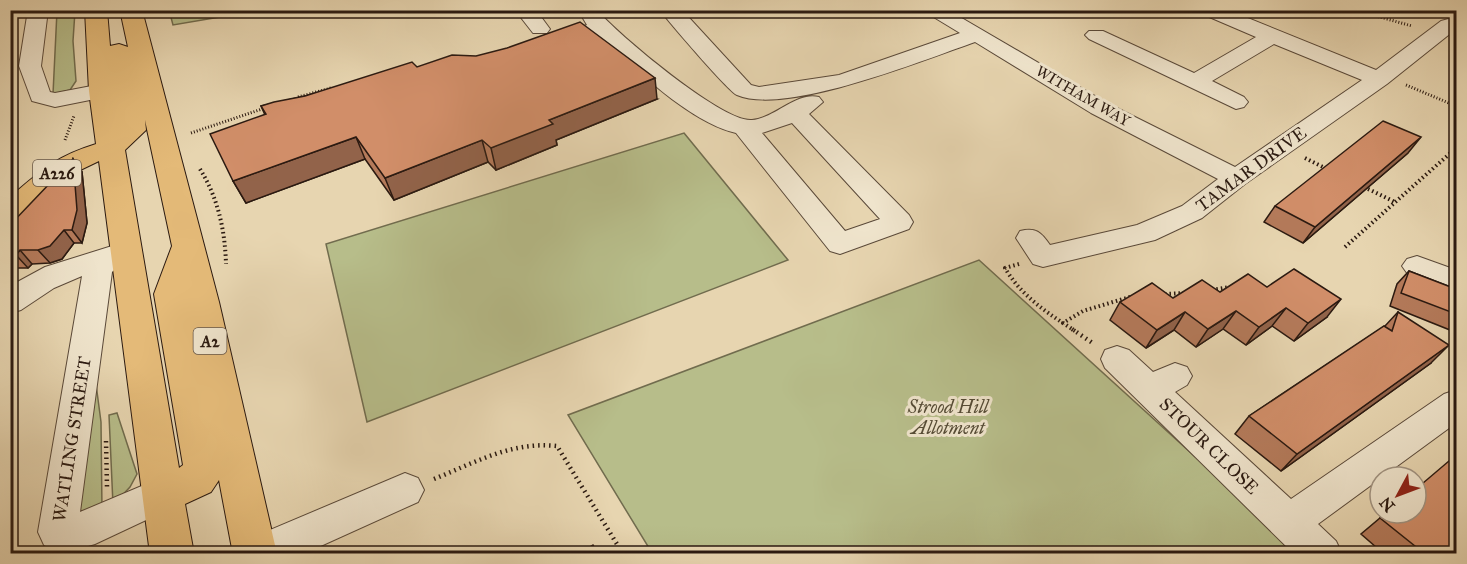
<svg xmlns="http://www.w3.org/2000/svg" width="1467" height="564" font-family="'IM FELL Great Primer',serif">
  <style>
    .green { fill: #b7bd8a; stroke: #716c4e; stroke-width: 1.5 }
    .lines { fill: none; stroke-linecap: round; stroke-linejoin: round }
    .minor-casing { stroke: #5a4939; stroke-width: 2 }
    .major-casing { stroke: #2b1a11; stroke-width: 2 }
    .path-far2 { stroke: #2b1a11; stroke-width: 3; stroke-dasharray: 1 2; stroke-linecap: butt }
    .path-far1 { stroke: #2b1a11; stroke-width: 4; stroke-dasharray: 1.5 3; stroke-linecap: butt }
    .path { stroke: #2b1a11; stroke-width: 4.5; stroke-dasharray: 1.5 4; stroke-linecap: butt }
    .minor { fill: #efe4cc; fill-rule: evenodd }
    .major { fill: #e4ba78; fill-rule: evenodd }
    .wall { fill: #b47a5a; stroke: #2b1a11; stroke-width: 1.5 }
    .shaded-wall { fill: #92634a; stroke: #2b1a11; stroke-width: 1.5 }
    .building { fill: #d18e69; stroke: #2b1a11; stroke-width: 1.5 }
    .labels { text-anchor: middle; stroke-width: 6; stroke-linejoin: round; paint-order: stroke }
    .far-street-label { font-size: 15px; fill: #2b1a11; stroke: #efe4cc }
    .shield { fill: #efe4cc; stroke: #665749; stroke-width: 1.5 }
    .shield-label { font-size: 16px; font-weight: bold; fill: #2b1a11 }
    .street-label { font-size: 18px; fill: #2b1a11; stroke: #efe4cc }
    .park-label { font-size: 18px; font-style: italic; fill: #554b35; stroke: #efe4cc }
  </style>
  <rect width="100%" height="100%" fill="#e7d5b0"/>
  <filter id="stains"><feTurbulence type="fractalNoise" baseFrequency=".00333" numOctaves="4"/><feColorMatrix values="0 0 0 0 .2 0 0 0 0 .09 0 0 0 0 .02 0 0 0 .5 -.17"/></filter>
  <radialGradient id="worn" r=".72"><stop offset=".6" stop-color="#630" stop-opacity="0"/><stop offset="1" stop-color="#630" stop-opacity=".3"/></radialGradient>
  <!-- green -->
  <path class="green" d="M169,10h86v1l-82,14z
    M57,11h18l-2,30 3,40 -6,9 -17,4z
    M684,133l104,127 -421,162 -41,-178z
    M979,260l322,293h-649l-84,-138z
    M96,384l5,38 1,89 -20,5 -9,-18z
    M117,413l20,61 -7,13 -17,18 -4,-90z"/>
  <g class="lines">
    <!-- minor casing -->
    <g class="minor-casing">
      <path id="minor" d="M28,10h20l-7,56 9,26 5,1 47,-9 8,2 4,5 -4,5 -55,11 -23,-6 -13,-35z
        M515,10h21l14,19 -3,4h-14z
        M578,10h19c20,24 126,113 155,110 23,-2 45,-29 67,-23l4,5 -14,12 100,101 4,7 -4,7 -69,25 -10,-3 -94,-118c-48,-11 -101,-66 -139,-98l-37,14h-16l-3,-5 3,-5 43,-14zM792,123l88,96 -35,12 -83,-98z
        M660,10h22l69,75 8,2 80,-12 121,-42 -38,-23h26l159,93 128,64 127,-87 -88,-36 -62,37 32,16 4,5 -4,5 -8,2 -147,-70 -4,-4 4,-4h14l91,42 62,-36 -49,-21 -2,-6h23l148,60 65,-49 15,-4v12l-69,55 -142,100 -43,34 -47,22 -112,27 -10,-3 -17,-26 4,-7c16,-4 21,1 30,14l87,-20 45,-19 36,-27 -127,-66 -116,-71c-51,18 -190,74 -238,53 -8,-3 -69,-74 -77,-85z
        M128,241l10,3 4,7c-7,12 -21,11 -30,21l-32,240 83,-35 13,5 6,12 -6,12 -81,38 -34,10 -17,-9 -6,-13 44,-256 -28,12 -33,22 -11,3v-27l35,-19z
        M1417,256l39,14v22l-49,-19 -5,-7 5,-7z
        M1117,346l12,4 24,22 22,-9 12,4 5,9 -5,9 -12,7 116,107 153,-105 12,-4v33l-138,101 18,17 6,13h-48l-189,-186 -4,-9 4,-9z
        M405,473l13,5 6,12 -6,12 -115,52h-65l6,-13z"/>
    </g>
    <!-- major casing -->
    <g class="major-casing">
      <path id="major" d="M85,10h22l3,36 9,-2 9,3 -8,-37h22l77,292 58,252h-44l-14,-74 -8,12 -26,12 9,50h-44l-51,-393 -27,13 -51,46 -11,3v-26c33,-28 45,-40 86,-53l-7,-53zM145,120l27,126 -18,48 29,171 -4,3 -54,-318 21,-20z"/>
    </g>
    <!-- path-far2 -->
    <path class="path-far2" d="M1355,10l57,16
      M1406,85l50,21
      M298,97l33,-9
      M191,133l74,-25
      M65,140l9,-24"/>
    <!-- path-far1 -->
    <path class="path-far1" d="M1305,158l22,11
      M200,169c18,29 25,61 26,95
      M1364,187l31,15
      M1345,247l111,-99
      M1019,264l-14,4c14,24 35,40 58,55
      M1212,290l17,-3
      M1165,294l19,-1
      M1075,331l-12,-8 20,-12 50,-15"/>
    <!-- path -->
    <path class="path" d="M1072,329l22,15
      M106,441l1,46
      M434,479c40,-16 78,-38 123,-33l66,108"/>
    <!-- minor -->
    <use href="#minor" class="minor"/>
    <!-- major -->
    <use href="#major" class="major"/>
  </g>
  <!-- wall -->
  <path class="wall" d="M417,67l240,32 -101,41 1,5 -61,25 -8,-8 -94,38 -29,-41 -119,44 -13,-22 32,-66 -4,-9 44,-10z
    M1408,153l-105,90 -39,-21 11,-16z
    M82,172l5,51 -5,20h-8l-12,16 -12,4 -18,1 -4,4h-18v-43z
    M1409,271l47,18v34l-6,7 -60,-24 7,-22z
    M1267,287l60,30 -33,24 -22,-15 -26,19 -23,-16 -27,18 -22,-17 -28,18 -36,-28 10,-18 53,-4z
    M1398,312l33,51 -150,108 -46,-37 14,-18 136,-90z
    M1386,513l70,40 -72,1 -23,-20z"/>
  <!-- shaded-wall -->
  <path class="shaded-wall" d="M655,78l2,21 -101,41 1,5 -61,25 -5,-22 58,-28z
    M356,137l9,22 -119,44 -13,-22z
    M1421,137l-13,16 -105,90 12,-16z
    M482,140l6,22 -94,38 -9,-22z
    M73,159l9,13 5,51 -5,20 -10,-13z
    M64,230l10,13 -12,16 -12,4 -12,-13z
    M20,250l12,14 -4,4 -12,-13z
    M1341,299l-14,18 -33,24 14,-18z
    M1286,308l-14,18 -26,19 13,-18z
    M1236,311l-13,18 -27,18 12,-18z
    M1185,312l-11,18 -28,18 11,-18z
    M1449,345l-18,18 -150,108 16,-17z"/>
  <!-- building -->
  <path class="building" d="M580,22l75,56 -106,42 4,4 -62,24 -9,-8 -97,38 -29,-41 -123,44 -23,-47 56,-20 -5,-8 13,-4 31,-6 107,-34 5,5 35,-12 24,1 31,-8z
    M1383,121l38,16 -106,90 -40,-21z
    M73,159l4,51 -5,20h-8l-14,16 -12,4h-18l-4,5h-6v-30z
    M1294,269l47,30 -33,24 -22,-15 -27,19 -23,-16 -28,18 -23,-17 -28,18 -37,-28 32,-19 21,15 29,-18 18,12 28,-18 19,13z
    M1409,271l47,18v25l-55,-21z
    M1398,312l51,33 -152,109 -48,-38 135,-90 8,5z
    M1456,455v98l-31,1 -45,-36 7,-5h29v-24z
    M593,545l5,9h-20z"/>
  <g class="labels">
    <!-- far-street labels -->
    <g class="far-street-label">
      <text transform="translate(1083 96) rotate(30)" y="5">WITHAM WAY</text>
    </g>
    <!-- shield labels -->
    <g class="shield">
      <rect x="33" y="160" width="48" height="26" rx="4.5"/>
      <rect x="193.5" y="328" width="33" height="26" rx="4.5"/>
    </g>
    <g class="shield-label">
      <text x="57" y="179">A226</text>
      <text x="210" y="347">A2</text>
    </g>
    <!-- street labels -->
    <g class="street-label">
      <text transform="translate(1251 169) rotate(-36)" y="6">TAMAR DRIVE</text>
      <text transform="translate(72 439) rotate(-81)" y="6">WATLING STREET</text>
      <text transform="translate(1209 446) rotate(44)" y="6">STOUR CLOSE</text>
    </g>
    <!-- park labels -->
    <g class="park-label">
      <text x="948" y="413">Strood Hill<tspan x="948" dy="21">Allotment</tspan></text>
    </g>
  </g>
  <!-- margin -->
  <rect width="1467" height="564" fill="none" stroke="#e7d5b0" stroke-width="36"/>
  <rect x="12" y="12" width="1443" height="540" fill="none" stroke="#2b1a11" stroke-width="3"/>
  <rect x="18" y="18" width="1431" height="528" fill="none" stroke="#2b1a11" stroke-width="1.5"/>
  <!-- north arrow -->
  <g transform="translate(1398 495) rotate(229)"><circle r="28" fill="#efe4cc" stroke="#a19381" stroke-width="1.5"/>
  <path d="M0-4.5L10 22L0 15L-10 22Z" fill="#8f2418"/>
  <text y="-9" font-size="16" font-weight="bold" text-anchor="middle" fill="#2b1a11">N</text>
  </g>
  <rect width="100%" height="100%" filter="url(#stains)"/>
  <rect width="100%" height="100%" fill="url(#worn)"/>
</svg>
